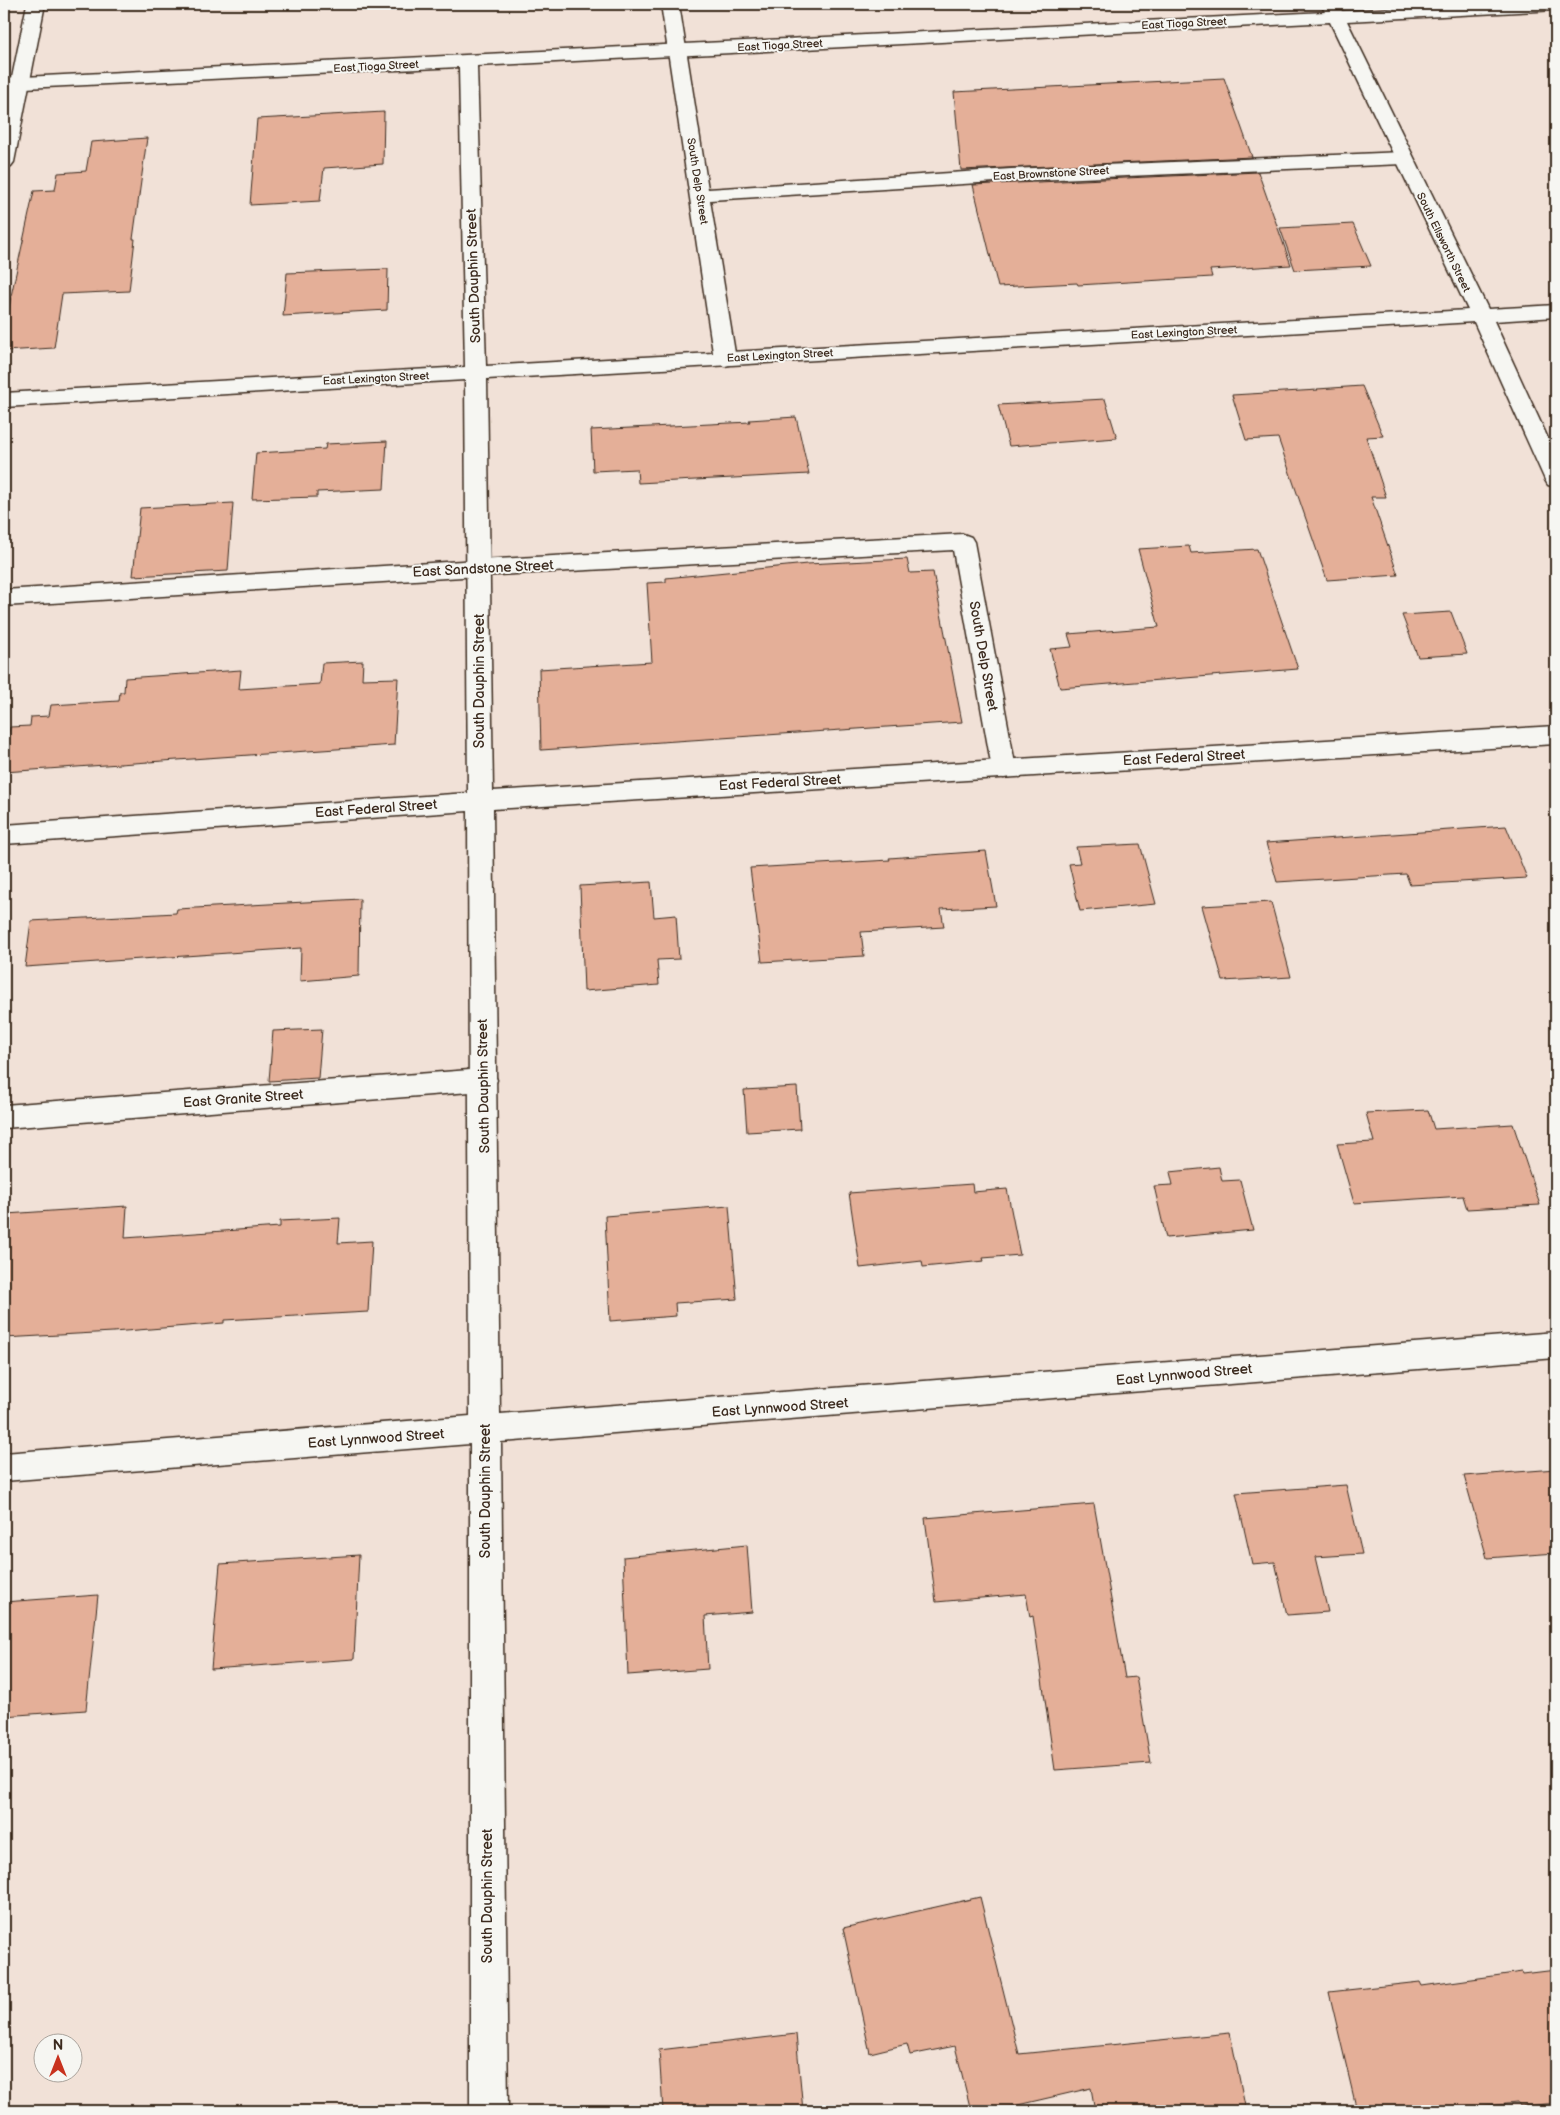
<svg xmlns="http://www.w3.org/2000/svg" width="1560" height="2115" font-family="'Balsamiq Sans',sans-serif">
  <style>
    .building { fill: #e4af98; stroke: #3b2a1e }
    .lines { fill: none; stroke-linecap: round; stroke-linejoin: round }
    .service-casing { stroke: #3b2a1e; stroke-width: 3 }
    .minor-casing { stroke: #3b2a1e; stroke-width: 3 }
    .service { fill: #f6f6f2; fill-rule: evenodd }
    .minor { fill: #f6f6f2; fill-rule: evenodd }
    .labels { text-anchor: middle; stroke-width: 4; stroke-linejoin: round; paint-order: stroke }
    .far-street-label { font-size: 11px; fill: #3b2a1e; stroke: #f6f6f2 }
    .street-label { font-size: 14px; fill: #3b2a1e; stroke: #f6f6f2 }
  </style>
  <rect width="100%" height="100%" fill="#f1e1d7"/>
  <filter id="ink" filterUnits="userSpaceOnUse"><feTurbulence type="fractalNoise" baseFrequency=".02" numOctaves="2"/><feDisplacementMap in="SourceGraphic" scale="10" xChannelSelector="R" yChannelSelector="G"/><feConvolveMatrix kernelMatrix="1 2 1 2 8 2 1 2 1" color-interpolation-filters="sRGB"/></filter>
  <g filter="url(#ink)">
    <!-- building -->
    <path class="building" d="M1224,78l28,79 -291,13 -7,-78z
      M384,112l-1,52 -59,4 -4,33 -70,4 7,-86z
      M147,138l-14,101h2l-6,52 -67,3 -8,54 -50,3v-12l7,-43 23,-105 21,-1 3,-17 28,-2 5,-29z
      M1258,172l33,93 -81,5 2,7 -134,8 -1,-2 -79,4 -25,-102z
      M1353,224l18,42 -76,4 -15,-42z
      M388,269l-1,41 -104,6 4,-43z
      M1362,386l21,50 -17,1 20,60h-15l27,78 -71,5 -49,-142 -32,2 -14,-45 86,-5 -1,-1z
      M1105,399l12,39 -108,8 -11,-41z
      M796,417l13,57 -171,9 -1,-14 -44,2 -2,-41 159,-8 -1,-2z
      M387,441l-3,48 -67,3v5l-65,2 4,-46 69,-4 1,-5z
      M233,503l-5,68 -95,5 7,-68z
      M1189,546l2,7 66,-4 41,120 -238,19 -10,-39 22,-2 -4,-13 91,-7 -21,-78z
      M907,559l3,14 23,-1 29,150 -421,28 -2,-81 113,-7 -5,-79 19,-1v-4l141,-14z
      M1451,612l16,42 -49,3 -16,-42z
      M363,661l-1,18 36,-1 -4,67 -390,27 6,-45 20,-1 1,-9 18,-1 2,-11 68,-4 1,-9h4l1,-14 116,-8 -2,19 81,-5 2,-21z
      M1506,826l21,52 -117,7 -4,-11 -129,8 -11,-39z
      M1140,844l16,60 -76,7 -11,-47 11,-1 -4,-16z
      M986,851l10,55 -55,3 3,18 -83,5 3,24 -102,6 -12,-94 140,-8 -1,-2z
      M651,882l3,35 22,-2 3,44 -22,1 2,25 -75,6 -4,-105z
      M360,899l-1,77 -59,5 1,-33 -276,19 6,-46 145,-8 1,-4z
      M1271,902l20,75 -68,4 -21,-75z
      M322,1029l-4,49 -49,3 4,-50z
      M797,1087l3,42 -53,3 -3,-42z
      M1428,1110l6,19 79,-5 27,81 -73,4 -4,-13 -109,7 -17,-59 37,-2 -8,-29z
      M1219,1167l3,14 18,-1 13,50 -87,8 -12,-52 19,-1 -3,-13z
      M972,1184l1,8 34,-3 13,66 -37,3 1,3 -61,6 -1,-6 -62,7 -11,-75z
      M127,1206l-2,32 155,-11v-6l60,-3 -2,25 34,-2 -4,71 -144,8v3l-111,9 -109,6v-107l2,-17z
      M729,1206l8,93 -62,4 1,13 -66,5 -5,-105z
      M1556,1469v84l-69,5 -23,-82z
      M1346,1485l16,69 -47,3 13,55 -41,3 -12,-53 -23,2 -16,-71z
      M1094,1504l31,174 11,-1 15,86 -96,7 -22,-154 -3,1 -4,-23 -90,8 -11,-84z
      M747,1545l5,67 -47,4 3,53 -80,6 -5,-118z
      M359,1555l-5,104 -143,10 9,-105z
      M98,1595l-12,115 -82,6v-114z
      M980,1897l39,157 211,-21 16,78h-151l-4,-23 -99,23h-21l-16,-65 -45,9 -3,-11 -37,9 -27,-125z
      M1556,1970v133l-37,4 -2,-4 -78,8h-82l-28,-119 91,-10 2,4 100,-14 1,2z
      M796,2034l7,77h-140l-4,-61z"/>
    <g class="lines">
      <!-- service casing -->
      <g class="service-casing">
        <path id="service" d="M27,4h18l-31,158 -3,4 -7,2v-51z
          M661,4h18l29,185 303,-20 392,-17 7,2 3,4 -3,4 -7,2 -392,17 -301,19 26,159 -4,5 -7,2 -7,-2 -4,-5z
          M963,534l8,3 3,5 42,227 -3,6 -9,3 -9,-3 -3,-6 -39,-219 -475,26 -474,30v-16l474,-30z
          M483,1069l10,3 4,8 -4,8 -10,3 -479,37v-23z"/>
      </g>
      <!-- minor casing -->
      <g class="minor-casing">
        <path id="minor" d="M1321,4h18l3,7 134,-7h80v6l-209,11 141,288 68,-4v12l-62,4 62,135v31l-8,-2 -3,-5 -71,-158 -987,57 6,412 1063,-65v18l-1063,65 7,605 1056,-82v26l-1055,84 7,669h-38v-667l-466,37v-28l466,-37 -2,-605 -464,33v-19l464,-32 -3,-413 -461,27v-14l461,-26 -6,-300 -455,22v-11l1321,-66zM1330,22l138,288 -982,56 -9,-300z"/>
      </g>
      <!-- service -->
      <use href="#service" class="service"/>
      <!-- minor -->
      <use href="#minor" class="minor"/>
    </g>
  </g>
  <g class="labels">
    <!-- far-street labels -->
    <g class="far-street-label">
      <text transform="translate(1184 23) rotate(-3)" y="4">East Tioga Street</text>
      <text transform="translate(780 45) rotate(-3)" y="4">East Tioga Street</text>
      <text transform="translate(376 66) rotate(-3)" y="4">East Tioga Street</text>
      <text transform="translate(1051 173) rotate(-3)" y="4">East Brownstone Street</text>
      <text transform="translate(698 181) rotate(81)" y="4">South Delp Street</text>
      <text transform="translate(1444 242) rotate(64)" y="4">South Ellsworth Street</text>
      <text transform="translate(1184 332) rotate(-3)" y="4">East Lexington Street</text>
      <text transform="translate(780 355) rotate(-3)" y="4">East Lexington Street</text>
      <text transform="translate(376 378) rotate(-3)" y="4">East Lexington Street</text>
    </g>
    <!-- street labels -->
    <g class="street-label">
      <text transform="translate(473 276) rotate(-92)" y="5">South Dauphin Street</text>
      <text transform="translate(483 568) rotate(-3)" y="5">East Sandstone Street</text>
      <text transform="translate(984 656) rotate(80)" y="5">South Delp Street</text>
      <text transform="translate(479 681) rotate(-90)" y="5">South Dauphin Street</text>
      <text transform="translate(1184 757) rotate(-3)" y="5">East Federal Street</text>
      <text transform="translate(780 782) rotate(-3)" y="5">East Federal Street</text>
      <text transform="translate(376 808) rotate(-4)" y="5">East Federal Street</text>
      <text transform="translate(483 1086) rotate(-91)" y="5">South Dauphin Street</text>
      <text transform="translate(243 1098) rotate(-4)" y="5">East Granite Street</text>
      <text transform="translate(1184 1374) rotate(-5)" y="5">East Lynnwood Street</text>
      <text transform="translate(780 1407) rotate(-4)" y="5">East Lynnwood Street</text>
      <text transform="translate(376 1438) rotate(-4)" y="5">East Lynnwood Street</text>
      <text transform="translate(485 1491) rotate(-90)" y="5">South Dauphin Street</text>
      <text transform="translate(487 1896) rotate(-90)" y="5">South Dauphin Street</text>
    </g>
  </g>
  <!-- margin -->
  <rect width="1560" height="2115" fill="none" stroke="#f6f6f2" stroke-width="20"/>
  <rect x="10" y="10" width="1540" height="2095" fill="none" stroke="#3b2a1e" stroke-width="2" filter="url(#ink)"/>
  <!-- north arrow -->
  <g transform="translate(58 2058)"><circle r="24" fill="#f6f6f2" stroke="#aba49d"/>
  <path d="M0-4L9 19L0 12L-9 19Z" fill="#c8321e"/>
  <text y="-8" font-size="14" font-weight="bold" text-anchor="middle" fill="#3b2a1e">N</text>
  </g>
</svg>
